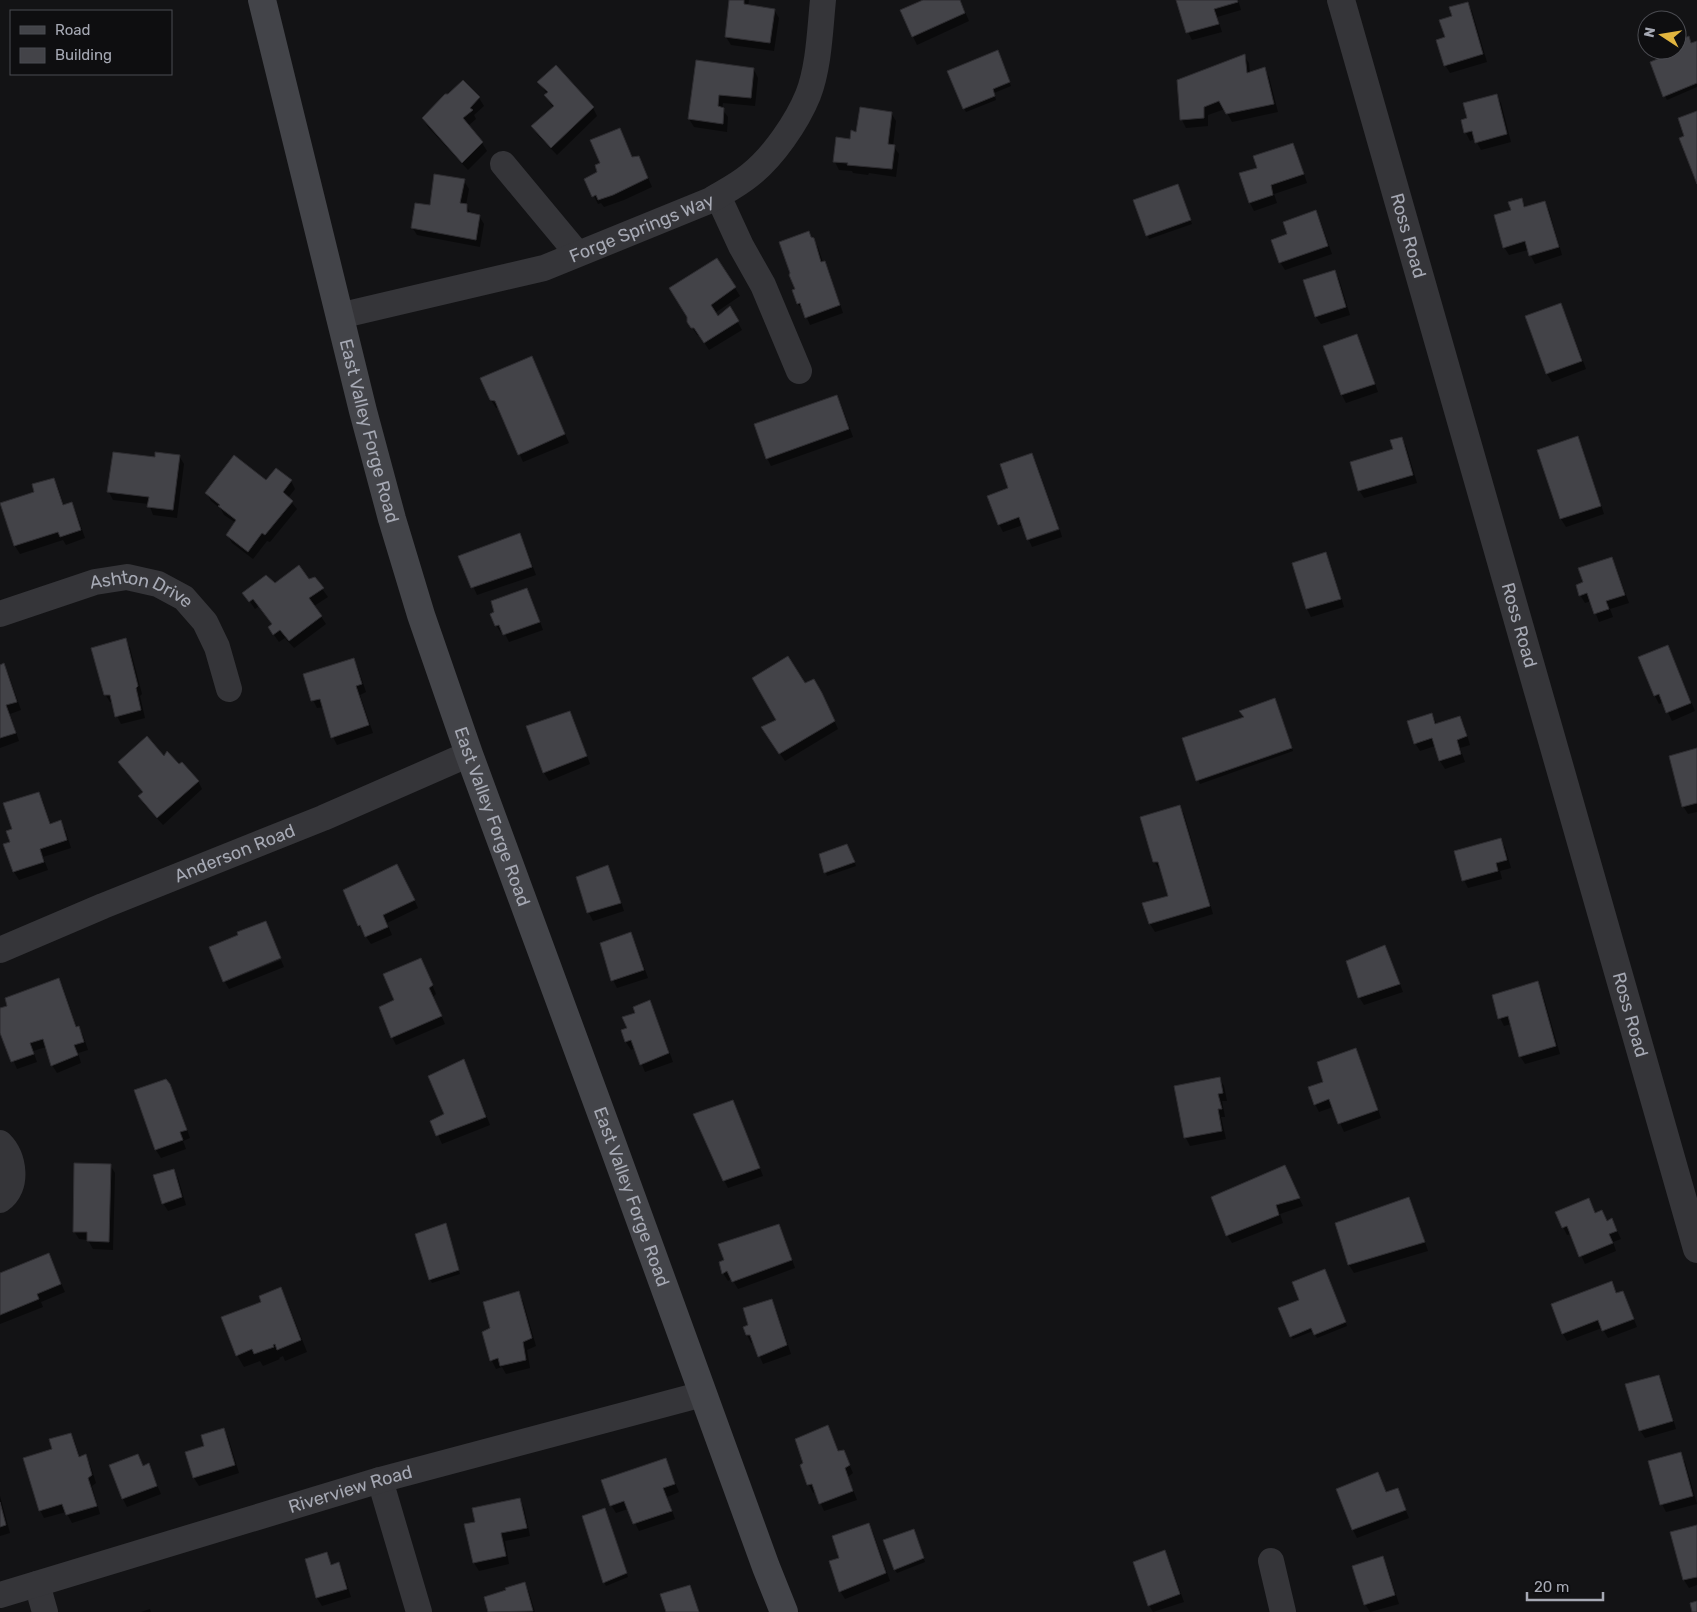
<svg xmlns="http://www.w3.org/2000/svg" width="1697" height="1612" font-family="Rubik,sans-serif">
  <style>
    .shadow { fill: #0007 }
    .building { fill: #434348; stroke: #2e2d31 }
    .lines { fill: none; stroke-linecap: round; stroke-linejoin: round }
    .minor { stroke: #353539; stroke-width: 26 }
    .tertiary { stroke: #353539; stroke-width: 28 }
    .secondary { stroke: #434449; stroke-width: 28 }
    .labels { text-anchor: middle; stroke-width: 4.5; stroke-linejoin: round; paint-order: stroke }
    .street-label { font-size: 18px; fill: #a6a9b4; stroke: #0e0e10 }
  </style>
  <rect width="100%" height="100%" fill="#131315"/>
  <!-- shadow -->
  <path class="shadow" d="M731,0h18l-1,6 26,4 5,8 -5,33 -43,-6 -5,-8z
    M926,0h34l9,21 -52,24 -16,-34z
    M1177,0h61l3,10 -24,7 5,15 -30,8 -4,-8z
    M1467,3l5,8 15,51 -37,11 -5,-8 1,-27 7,-21z
    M1690,41l1,3 6,-2v45l-30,13 -2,-4 14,-44 -2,-10z
    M999,55l12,31 -17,7 2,7 -30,12 -2,-4z
    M1244,56l5,7 1,11 14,-5 5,8 9,35 -46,10 -7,-13 -17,6v11l-22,2 -4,-8 -3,-40z
    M697,61l57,9 4,8 -3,28 -32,-3 -1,6 6,8 -1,15 -33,-5 -5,-8z
    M463,81l16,17 5,8 -10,9 2,4 -8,7 14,17 5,8 -19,19 -40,-43 -5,-8z
    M539,82l54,26 4,8 -40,39 -20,-21 -4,-7 21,-19 -4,-5 -5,-8 2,-1z
    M1496,95l5,8 10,39 -30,8 -6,-11 -5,2 -4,-8 -4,-12 7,-2z
    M891,113l5,8 -3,25 6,8 -3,23 -27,-4 -1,2 -15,-2 -1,-2 -13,-1 -4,-8 17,-21z
    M624,138l9,20 10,8 9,21 -28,13 -20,7 -3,-4 -3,1 -12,-24 13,-7z
    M1293,145l4,8 10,30 -33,11 3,9 -23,8 -4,-8z
    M464,181l5,8 -3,16 5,9 8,2 5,8 -4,23 -63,-12 -5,-8 19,-21z
    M1179,189l13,35 -43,15 -14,-38z
    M1521,199l5,9 18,-6 5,8 13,45 -27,9 -7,-14 -19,5 -5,-8 8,-36z
    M1315,212l5,8 12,34 -47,16 -5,-8 9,-27z
    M812,239l6,8 5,16h1l5,8 14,42 -33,12 -6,-14 -6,-7 -4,-13 2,-1z
    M717,259l23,37 -25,17 3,5 12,-10 12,22 -33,20 -9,-14 -3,-1 -9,-14z
    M1334,271l5,8 11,36 -29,9 -5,-7z
    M1560,305l5,8 21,56 -34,13 -5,-8 -21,-57z
    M1357,336l4,7 17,49 -32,11 -4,-8 -17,-49z
    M532,357l37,86 -46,19 -23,-54h-4l-5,-8z
    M837,396l4,8 12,33 -82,29 -4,-8z
    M1401,438l5,8 11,37 -53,15 -5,-8 35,-40z
    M1577,438l5,8 22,68 -38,13 -5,-8 -22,-68z
    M1032,454l4,8 23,65 -32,11 -4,-13 -20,7 -4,-8 11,-35z
    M179,456l5,8 -7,54 -24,-3 -4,-11 -36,-4 -4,-8 47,-34z
    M53,479l5,8 6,19 8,-2 4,8 9,26 -19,7 -3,-5 -43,14 -5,-8 -13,-42 34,-11z
    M291,481l4,8 -7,9 9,11 -27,33 -3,-1 -14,18 -21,-16 -4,-8 8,-12 -12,-8 -3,-6 -10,-8 -4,-8 60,-11z
    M1060,530l2,7 -30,10 -3,-7z
    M519,535l5,8 12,32 -59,20 -17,-38z
    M1326,554l4,8 14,45 -33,10 -4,-8z
    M1612,559l4,8 13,36 -19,6 3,8 -14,5 -8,-21 -6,2 -5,-8 4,-12z
    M315,579l13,18 -14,9 12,18 -32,24 -9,-10 -6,4 -10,-14 4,-3 -14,-19 -4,3 -11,-16z
    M527,589l4,8 12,33 -34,12 -5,-10 -3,1 -5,-8z
    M125,640l5,8 12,46 -2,2 5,22 -24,6 -4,-8 -4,-13 -3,-1 -5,-8z
    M1668,646l27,65 -23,10 -9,-19 -4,2 -4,-8 -16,-38z
    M353,660l5,8 8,24 -6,3 13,38 -36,12 -4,-8 -9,-30 -7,1 -4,-8z
    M3,665l5,8 13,37 -11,4 9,27 -19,7v-82z
    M813,681l13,22 12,26 -53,32 -18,-26 37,-50z
    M1275,700l18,51 -93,33 -2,-4 47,-63z
    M570,712l4,8 16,44 -41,17 -5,-8 -17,-46z
    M1432,714l5,11 22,-8 5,8 6,20 -10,3 5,14 -20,7 -5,-8 -5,-15 -15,5 -5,-8z
    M1697,750v62l-9,2 -5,-8z
    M164,758l14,8 20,15 4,8 -39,36 -19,-21 -5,-8 5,-3 -20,-23 -5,-8z
    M38,793l5,8 8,24 9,-3 5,7 6,19 -28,9 5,13 -29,10 -5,-8 -9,-27 6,-2 2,-14z
    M1179,806l5,8 29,100 -58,18 -5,-8 -6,-20 25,-7 -8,-28h-2l-5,-8z
    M1500,839l5,8 6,21 -11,3 2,8 -34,9 -4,-8z
    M849,849l7,17 -29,10 -7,-21z
    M608,867l4,8 12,36 -31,10 -4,-8 -11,-35z
    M402,873l16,35 -31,15 5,12 -21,9 -12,-18 -15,-35z
    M631,934l4,8 13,36 -31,10 -4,-8z
    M1385,946l18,46 -39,13 -5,-8z
    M281,960l3,7 -55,22 -4,-7z
    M425,968l11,26 -3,3 12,27 -49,21 -4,-8 4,-37z
    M58,979l5,8 14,41 2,-1 4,8 5,15 -10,3 3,10 -24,10 -5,-8 -6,-18 -13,4 4,11 -20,7 -17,-40v-20l9,-2z
    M1537,983l5,8 18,63 -35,10 -5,-8 -9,-32 -7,2 -4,-8z
    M649,1002l5,8 19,52 -28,10 -10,-24 -4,2 -5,-8 -3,-11 5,-2 9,-15z
    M1356,1050l4,8 21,60 -37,14 -11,-25 -14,5 -4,-8 10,-21z
    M463,1061l5,8 22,56 -48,19 -10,-23 13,-6z
    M1219,1078l5,8 3,15h-5l3,16h-4l5,22 -36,7 -4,-8 -11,-51z
    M169,1085l5,8 16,45 -7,3 3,8 -25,9 -5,-8 -21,-59z
    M737,1110l26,66 -35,12 -4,-8z
    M110,1165l5,8 -2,77 -20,-1 -5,-9 -9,-1 -5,-8z
    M174,1171l4,7 8,27 -18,6 -5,-8z
    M1287,1173l16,33 -23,8 3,9 -51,20 -5,-8z
    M1408,1199l5,8 15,44 -74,22 -5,-8 -13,-41z
    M1589,1200l7,14 6,-3 5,11 5,-2 9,19 -8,3 3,9 -31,13 -14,-30 -4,1 -4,-8z
    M446,1225l14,49 -28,9 -2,-4z
    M779,1226l4,8 12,34 -57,21 -6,-10 -4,2 -5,-8 -3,-10 6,-2z
    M48,1255l17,37 -24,10 2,5 -43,17v-49z
    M1327,1274l20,52 -30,12 -4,-7 -20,8 -2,-3 9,-35z
    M1611,1282l6,12 6,-2 14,35 -29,11 -6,-10 -35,13 -4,-7z
    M280,1289l7,12 20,51 -22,9 -2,-5 -4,2 1,1 -17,7 -3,-5 -16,6 -7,-12 25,-53z
    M518,1293l5,8 13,45 -9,4 3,18 -24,6 -4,-7 -6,2 -4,-8 -8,-29 8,-3z
    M771,1301l5,8 15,45 -28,10 -9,-21h-3l-4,-8 2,-10z
    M1658,1376l5,8 13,45 -31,9 -5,-8z
    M828,1427l11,25 4,-1 10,22 -5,4 9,23 -33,11 -8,-19 -3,1 -4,-8 -7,-20z
    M223,1429l5,8 11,36 -40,13 -5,-8 12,-31z
    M71,1434l4,8 5,16 6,-2 4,8 6,19 -4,3 8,28 -28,9 -6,-11 -22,6 -4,-8 13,-60z
    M1680,1454l5,8 12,42 -31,8 -4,-8z
    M138,1456l6,11 4,-2 13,29 -34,13 -4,-8z
    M665,1459l14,33 -12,5 8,22 -36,12 -11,-22 -12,4 -5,-8z
    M1378,1474l9,20 10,-4 12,28 -52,20 -4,-8 -15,-41z
    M0,1496l10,37 -10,3z
    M520,1500l4,8 6,28 -25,5 4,23 -30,7 -5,-8 -8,-38 11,-2z
    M605,1509l23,68 -22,9 -2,-4z
    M868,1524l5,8 17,49 -45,18 -5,-8v-32z
    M1697,1526v59l-8,3 -5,-8z
    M914,1531l11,31 -28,11 -2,-3z
    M1164,1552l5,8 15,42 -31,10 -4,-7z
    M326,1554l6,12 7,-2 4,8 8,25 -29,9 -5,-8 -11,-38z
    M1382,1558l5,8 12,38 -29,8 -5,-8z
    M525,1584l4,8 6,20h-46l-3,-15z
    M150,1609l1,3h-10z"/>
  <!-- building -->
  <path class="building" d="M729,0h15v4l31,5 -5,34 -45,-6z
    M923,0h37l5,13 -53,24 -12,-27z
    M1176,0h61l1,2 -24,7 5,15 -33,9z
    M1468,2l15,52 -39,12 -8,-26 9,-3 -6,-17 13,-4 -3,-9z
    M1689,36l2,7 6,-2v42l-34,14 -13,-35 27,-11v-10z
    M998,50l12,32 -17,7 2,7 -32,13 -16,-38z
    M1245,54l2,19 18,-6 9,37 -48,10 -7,-13 -15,6v11l-24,2 -3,-40z
    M696,60l58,8 -3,30 -32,-3 -1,11 6,2 -1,16 -35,-5z
    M556,65l38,42 -43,41 -20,-22 23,-20 -10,-11 4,-3 -11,-10z
    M463,80l17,17 -10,11 3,2 -10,8 20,24 -21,21 -40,-45 23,-24h3z
    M1497,94l10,40 -32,9 -3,-12 -8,2 -3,-13 6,-2 -4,-15z
    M860,107l32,5 -4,32 7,1 -3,24 -45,-4 1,-2 -15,-1 3,-25 14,2 1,-9 5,2z
    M1697,111v73l-18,-46 5,-2 -6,-18z
    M620,128l12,29 7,-1 9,22 -35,17 -15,5 -2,-5 -4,2 -8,-18 13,-7 -2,-7 5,-2 -10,-23z
    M1293,143l11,31 -33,11 2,10 -24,8 -10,-30 18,-5 -4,-12z
    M434,174l31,5 -5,24 7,1v8l13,3 -4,25 -65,-12 4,-25 15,2z
    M1178,184l13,36 -45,16 -13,-36z
    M1522,198l2,9 21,-6 14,46 -30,9 -4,-15 -22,7 -9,-33 17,-5 -3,-8z
    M1316,210l12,36 -49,17 -8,-23 16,-6 -4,-12z
    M809,231l2,6 3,1 7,24 4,-1 15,44 -35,13 -5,-15 -3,1 -5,-14 3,-1 -6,-14 1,-2 -11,-31z
    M717,258l19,29 -25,18 7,11 12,-10 9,15 -35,22 -10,-15h-3l-4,-6v-5l-18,-29z
    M1335,270l11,37 -31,10 -12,-37z
    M1561,303l21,58 -36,13 -21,-58z
    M1357,334l18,50 -34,11 -18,-49z
    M532,356l33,78 -47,21 -23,-54 -5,-1 -10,-22z
    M837,395l12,34 -83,30 -12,-35z
    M1578,436l23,70 -41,13 -23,-69z
    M1402,437l11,38 -55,16 -8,-29 43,-13 -3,-9z
    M113,452l42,5v-5l25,3 -7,55 -26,-3 2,-10 -42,-5z
    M1032,453l27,76 -32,11 -8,-23 -21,8 -11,-29 21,-8 -8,-24z
    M234,455l32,25 10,-12 16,12 -9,12 10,9 -28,34 -3,-2 -14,19 -22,-17 10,-15 -18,-14 2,-1 -15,-12z
    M54,478l9,27 9,-3 9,28 -21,7 -2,-5 -44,14 -14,-43 34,-11 -2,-8z
    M520,533l12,34 -61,21 -13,-32z
    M1326,552l15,47 -35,10 -14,-46z
    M1612,557l13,38 -19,6 3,8 -15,5 -7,-21 -8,3 -3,-11 7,-3 -5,-14z
    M299,565l10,14 6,-2 9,11 -15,10 13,18 -33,25 -9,-11 -7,5 -5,-8 4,-3 -19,-25 -4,3 -7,-9 24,-18 9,8z
    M527,588l13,34 -37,13 -4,-10 -4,1 -5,-12 4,-2 -3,-11z
    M126,638l12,48 -2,2 5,22 -26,7 -5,-22h-6l-13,-47z
    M1668,645l23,58 -25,10 -7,-19 -5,2 -16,-39z
    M788,656l17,27 9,-4 8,14 13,28 -56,33 -18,-27 15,-7 -24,-42z
    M354,658l8,26 -6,2 13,39 -38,13 -11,-39 -9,2 -8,-27z
    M4,663l13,39 -11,3 10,28 -16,5v-73z
    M1275,698l17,50 -96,33 -14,-43 62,-21 -5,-6z
    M570,711l17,45 -44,17 -17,-47z
    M1432,713l3,11 25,-8 7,20 -10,4 4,14 -22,7 -7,-23 -18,6 -7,-23z
    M147,736l17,20 3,-5 12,13 3,-2 17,19 -42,37 -19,-22 5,-4 -25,-30z
    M1697,748v55l-15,4 -13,-51z
    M39,792l11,32 11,-4 6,20 -27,9 4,13 -31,10 -10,-28 7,-2 -4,-11 6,-2 -9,-26z
    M1180,805l30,101 -61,18 -7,-21 26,-7 -10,-34h-5l-13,-45z
    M1501,838l6,22 -11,3 2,8 -36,10 -8,-30z
    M847,844l8,18 -31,11 -5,-19z
    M397,864l18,36 -32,15 5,12 -23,10 -5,-12 -2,1 -15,-36z
    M608,865l13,38 -34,10 -11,-36z
    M266,921l15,37 -58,24 -14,-35 29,-12 -1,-3z
    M631,932l13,38 -33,11 -11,-38z
    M1385,945l15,39 -42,14 -12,-37z
    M421,958l12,27 -4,3 13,28 -51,22 -12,-31 15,-7 -11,-26z
    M59,978l17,49 3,-1 5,16 -10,3 4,10 -27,11 -8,-27 -13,4 4,11 -23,8 -11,-29v-25l7,-2 -2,-8z
    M1538,981l18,65 -37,11 -11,-41 -10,3 -6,-24z
    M650,1000l19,53 -29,12 -9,-25 -6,2 -4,-12 6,-2 -5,-11 13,-4 -2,-6z
    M1356,1048l22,62 -40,14 -9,-25 -15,6 -6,-18 15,-5 -6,-20z
    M464,1059l22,58 -50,19 -6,-15 14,-7 -16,-38z
    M1220,1077l3,16 -5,1 4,15h-4l4,22 -38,7 -10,-52z
    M166,1079l4,5 17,46 -7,2 3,8 -28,10 -21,-60z
    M733,1100l27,68 -37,13 -30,-67z
    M74,1163l37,1 -2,78 -22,-1v-9h-14z
    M1285,1165l15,33 -24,7 3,10 -53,21 -15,-39z
    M174,1169l8,28 -20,7 -9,-29z
    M1409,1197l16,45 -77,23 -13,-42z
    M1589,1198l6,15 7,-3 5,11 5,-3 5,13 -8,3 4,9 -34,14 -12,-31 -5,2 -7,-16z
    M446,1223l13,47 -30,10 -14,-46z
    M779,1224l13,36 -60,22 -5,-11 -5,3 -3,-12 5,-2 -6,-16z
    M49,1253l12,31 -24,10 2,5 -39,16v-42z
    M1325,1269l21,53 -32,13 -3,-7 -21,9 -12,-29 21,-8 -7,-18z
    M1612,1281l4,12 7,-2 11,28 -32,12 -4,-11 -36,14 -11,-30z
    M281,1287l20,53 -24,10 -2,-6 -2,1 1,2 -20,7 -2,-5 -16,7 -15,-39 40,-15 -2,-6z
    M519,1291l13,47 -9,4 3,18 -26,6 -2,-8 -8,3 -8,-29 8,-4 -7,-26z
    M772,1299l15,46 -29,12 -8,-22h-4l-3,-8 5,-2 -5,-17z
    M1659,1375l14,46 -34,10 -14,-47z
    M828,1425l10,26 6,-1 6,15 -5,3 8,23 -34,13 -7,-20 -5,1 -7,-20 3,-2 -8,-24z
    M224,1428l11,37 -42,13 -8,-26 19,-6 -3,-11z
    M71,1433l8,24 7,-3 6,21 -4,3 9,28 -31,9 -4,-11 -23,7 -16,-53 29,-9 -3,-10z
    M1681,1452l12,44 -33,9 -12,-44z
    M138,1454l5,12 6,-3 8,23 -35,13 -13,-34z
    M666,1458l9,26 -12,4 9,23 -39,13 -9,-23 -14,5 -9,-26z
    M1378,1472l8,20 12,-4 8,22 -54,20 -16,-41z
    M520,1498l7,30 -26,5 5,23 -33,7 -9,-39 11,-2 -3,-14z
    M0,1502l6,23 -6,2z
    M605,1508l22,65 -24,10 -21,-67z
    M869,1523l17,50 -47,19 -10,-31 10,-3 -7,-22z
    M1697,1525v52l-14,3 -13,-48z
    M914,1529l10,29 -30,12 -11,-30z
    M1165,1550l15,44 -32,12 -15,-44z
    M327,1552l4,13 8,-3 8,27 -31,9 -11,-39z
    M1383,1556l12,39 -31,10 -12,-39z
    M525,1582l8,29 -45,1 -4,-15 22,-7 -1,-2z
    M690,1585l9,27h-33l-6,-18z
    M1697,1601v11h-5l-2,-9z"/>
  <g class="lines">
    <!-- minor -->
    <g class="minor">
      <path d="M503,164l74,89"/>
      <path d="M718,196l23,50 22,39 36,86"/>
      <path id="s1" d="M339,316l205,-48 167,-68c13,-8 27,-15 39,-25 23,-18 47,-53 58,-80 11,-28 12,-66 15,-95"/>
      <path id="s2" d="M0,614l95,-32 32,-5 31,7 26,14 21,24 12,25 12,42"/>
      <path id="s3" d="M0,950l103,-44 220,-88 146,-64"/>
      <path d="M0,1143c14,14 19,44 0,57"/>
      <path d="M380,1480l39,132"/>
      <path d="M1271,1561l12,51"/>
      <path d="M37,1584l8,28"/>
      <path id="s4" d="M0,1595l380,-115 323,-86"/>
    </g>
    <!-- tertiary -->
    <path class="tertiary" id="s5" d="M1341,0l356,1249"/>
    <!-- secondary -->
    <path class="secondary" id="s6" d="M262,0l101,411 29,108 29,96 48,139 139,378 158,435 18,45"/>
  </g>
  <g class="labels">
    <!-- street labels -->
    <g class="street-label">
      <text dy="6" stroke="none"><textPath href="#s1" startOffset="316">Forge Springs Way</textPath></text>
      <text dy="6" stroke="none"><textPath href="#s5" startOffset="245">Ross Road</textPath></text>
      <text dy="6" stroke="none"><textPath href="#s6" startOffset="444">East Valley Forge Road</textPath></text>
      <text dy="6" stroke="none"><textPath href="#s2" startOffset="149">Ashton Drive</textPath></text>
      <text dy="6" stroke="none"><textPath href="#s5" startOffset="650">Ross Road</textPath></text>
      <text dy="6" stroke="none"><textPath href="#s6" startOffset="849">East Valley Forge Road</textPath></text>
      <text dy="6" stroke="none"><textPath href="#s3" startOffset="254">Anderson Road</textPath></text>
      <text dy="6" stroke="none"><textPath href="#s5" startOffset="1055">Ross Road</textPath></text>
      <text dy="6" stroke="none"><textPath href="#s6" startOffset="1254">East Valley Forge Road</textPath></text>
      <text dy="6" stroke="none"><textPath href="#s4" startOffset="366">Riverview Road</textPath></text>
    </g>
  </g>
  <!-- legend -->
  <rect x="10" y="10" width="162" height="65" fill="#0e0e10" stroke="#4b4c52"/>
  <rect x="20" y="26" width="25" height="8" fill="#434449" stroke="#4b4c52"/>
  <text x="55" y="35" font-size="15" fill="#a6a9b4">Road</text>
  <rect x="20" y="48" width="25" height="15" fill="#434348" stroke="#4b4c52"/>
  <text x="55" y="60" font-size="15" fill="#a6a9b4">Building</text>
  <!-- north arrow -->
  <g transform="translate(1662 35) rotate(282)"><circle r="24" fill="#0e0e10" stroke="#4b4c52"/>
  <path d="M0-4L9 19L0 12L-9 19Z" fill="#e1b53f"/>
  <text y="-8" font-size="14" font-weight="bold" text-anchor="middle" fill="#a6a9b4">N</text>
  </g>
  <!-- scale -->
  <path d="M1527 1592v8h76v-8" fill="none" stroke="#a6a9b4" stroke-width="2.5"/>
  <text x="1534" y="1592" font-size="15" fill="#a6a9b4" stroke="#0e0e10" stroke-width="4" paint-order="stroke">20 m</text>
</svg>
